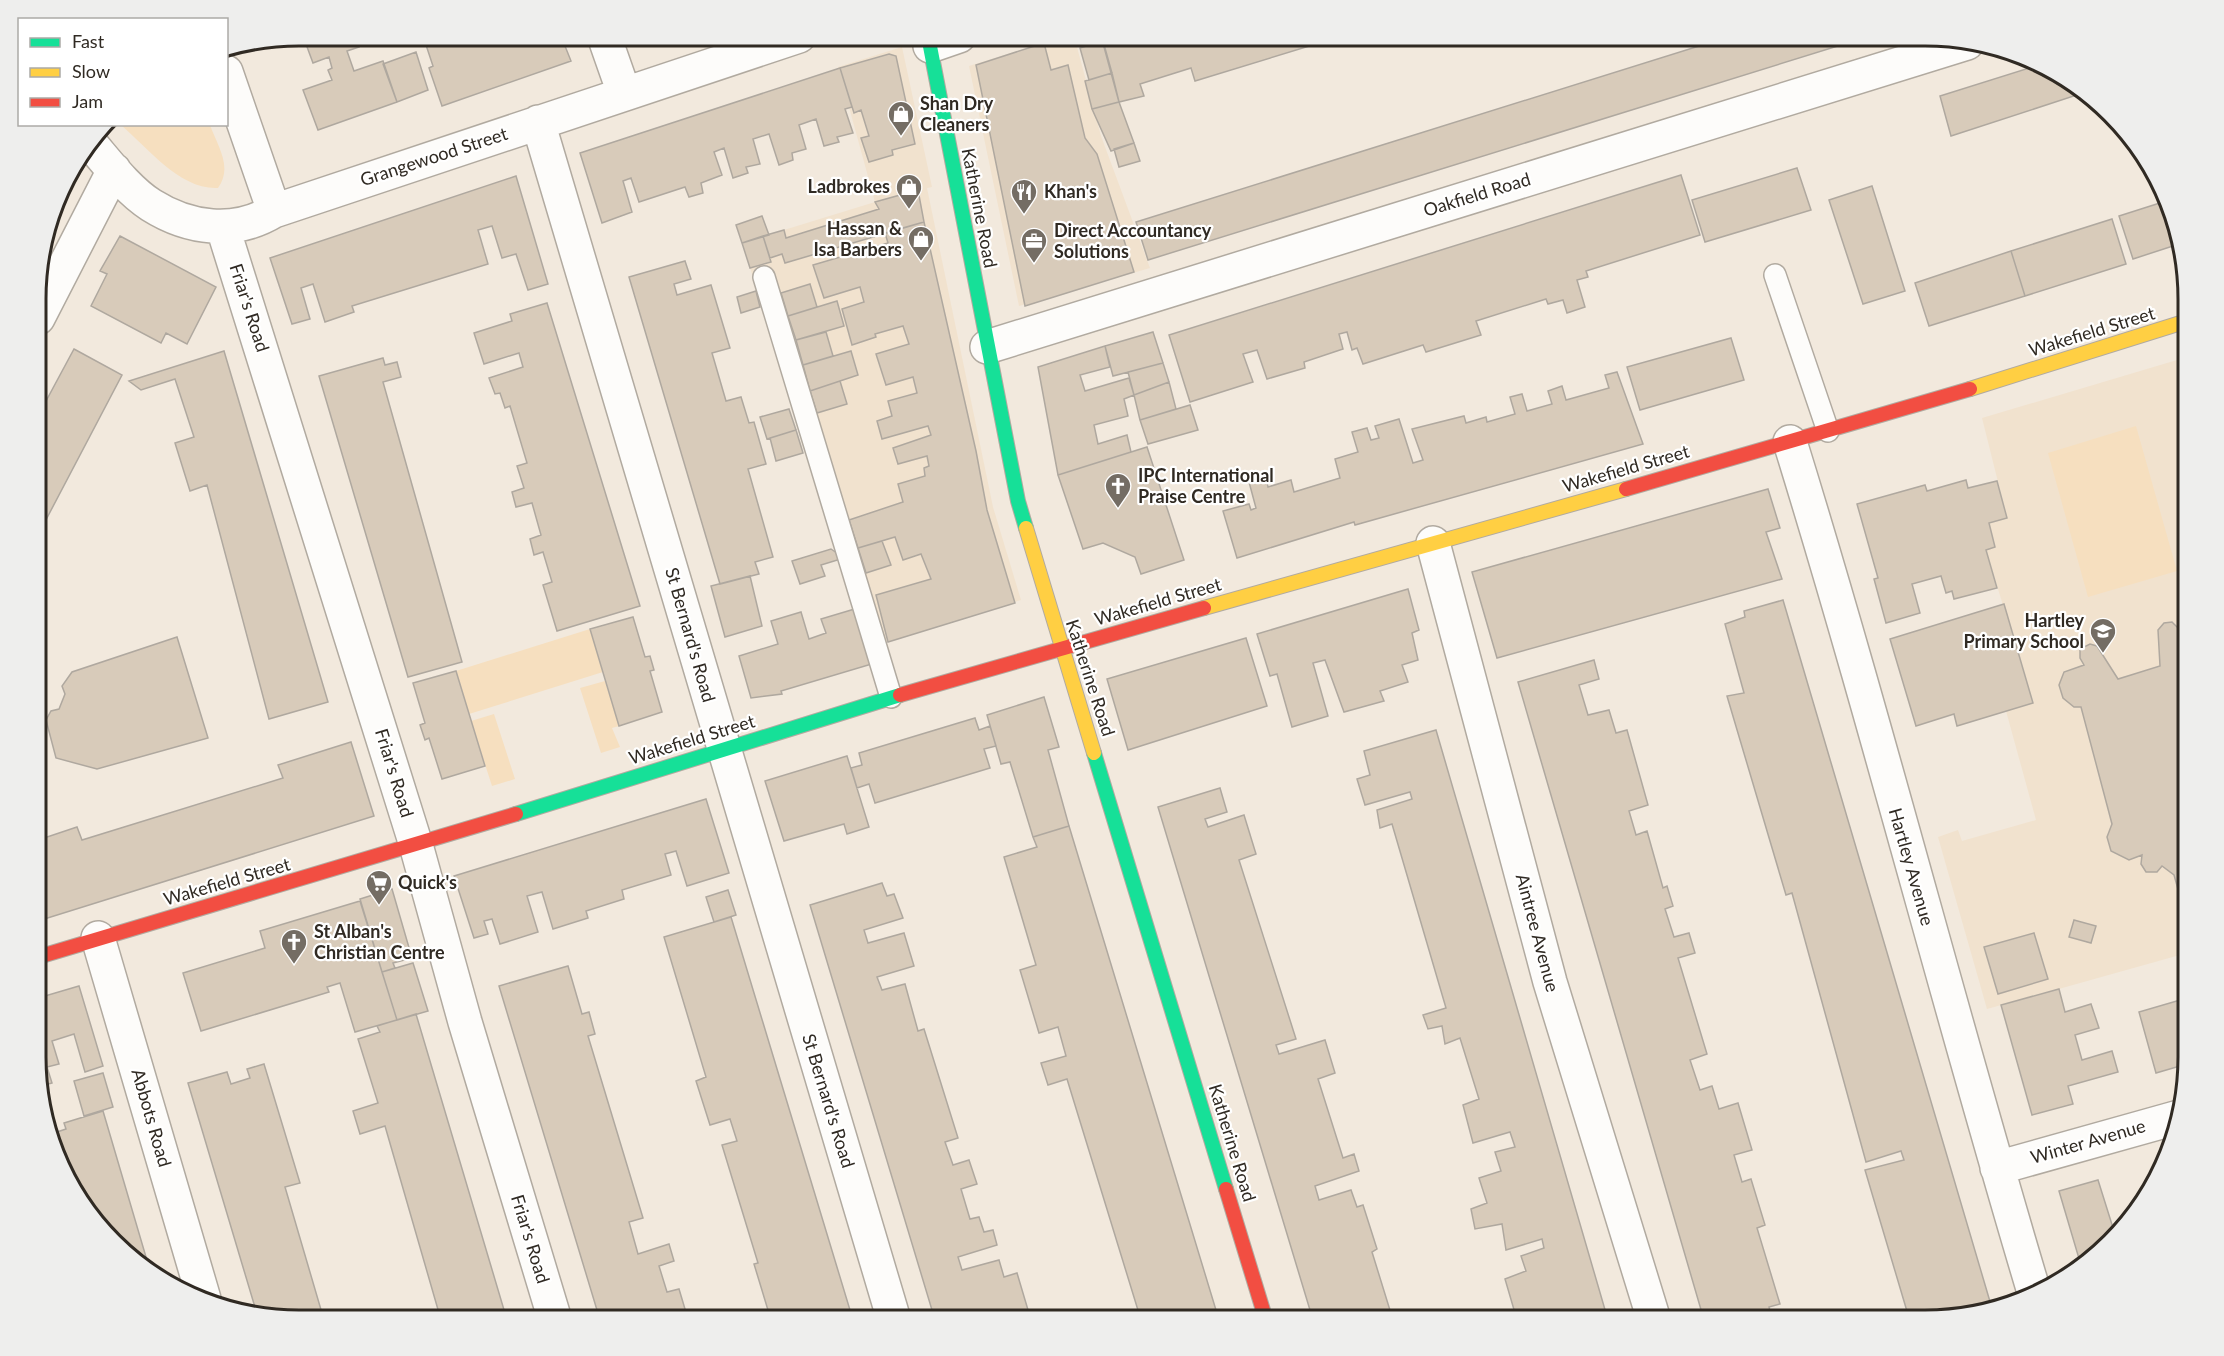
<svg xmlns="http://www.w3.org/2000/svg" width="2224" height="1356" font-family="Lato,sans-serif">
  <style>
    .built { fill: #f1e2ce }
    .green { fill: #f6dfbf }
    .building { fill: #d8cbba; stroke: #afa89f; stroke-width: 1.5 }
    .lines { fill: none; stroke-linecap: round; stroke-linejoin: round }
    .lane-casing { stroke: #b1aaa0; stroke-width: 24 }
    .street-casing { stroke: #b1aaa0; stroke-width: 36 }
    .fast-casing { stroke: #b1aaa0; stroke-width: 16 }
    .slow-casing { stroke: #b1aaa0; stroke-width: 16 }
    .jam-casing { stroke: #b1aaa0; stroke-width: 16 }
    .lane { stroke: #fdfcfa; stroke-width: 21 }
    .street { stroke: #fdfcfa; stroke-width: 33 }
    .fast { stroke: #16e098; stroke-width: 14 }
    .slow { stroke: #ffcf43; stroke-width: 14 }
    .jam { stroke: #f24e42; stroke-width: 14 }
    .labels { text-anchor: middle; stroke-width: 4.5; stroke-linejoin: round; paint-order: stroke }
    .poi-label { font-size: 18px; font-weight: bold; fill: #302a23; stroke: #fff; text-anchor: start }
    .street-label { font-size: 18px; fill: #302a23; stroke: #fff }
    .rim { fill: none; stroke: #302a23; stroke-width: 3 }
  </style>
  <rect width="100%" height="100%" fill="#f2e9dd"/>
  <!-- built -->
  <path class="built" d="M1066,36h8l27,100 49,132 -131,38 -50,-240z
    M902,47l30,140 -5,1 66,319 28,93 -148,46 -131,-403 133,-41 -37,-135z
    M2177,360l10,35v558l-200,56 -49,-172 20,-7 4,11 74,-21 -30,-109 27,-8 -47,-153 9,-3 -6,-24 18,-5 -25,-100z"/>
  <!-- green -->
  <path class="green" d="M121,125h89c8,22 23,42 8,63 -38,2 -70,-40 -97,-63z
    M2136,426l41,145 -89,26 -40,-144z
    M590,629l13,43 -134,42 -13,-43z
    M605,681l14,45 -7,2 8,19 -19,6 -21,-65z
    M494,714l21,65 -23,7 -21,-65z"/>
  <!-- building -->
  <path class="building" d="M303,36h52l4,11 -12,4 7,20 29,-10 14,41 -79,28 -15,-40 29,-10 -4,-10 4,-2 -3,-11 -16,6z
    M454,36h107l10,25 -129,45 -13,-38 4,-2 -7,-21z
    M1101,36h241l-147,45 -4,-13 -51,16 4,12 -25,6z
    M1731,36h139l-722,224 -12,-38z
    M1103,41l9,32 -23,7 -9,-32z
    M1044,43l7,27 17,-5 17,73 12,16 37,118 -109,34 -49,-241z
    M416,52l12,38 -31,12 -14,-38z
    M889,54l7,2 19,88 -23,6 1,5 -24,7 -8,-24 8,-2 -8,-26 -7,3 -14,-45z
    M2039,65l32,15 12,13 -132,43 -11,-40z
    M840,68l12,39 -7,2 8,24 -16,4 2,5 -15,4 -8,-27 -17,6 7,24 -14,4 1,7 -14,5 -10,-31 -16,5 7,25 -14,3 2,6 -15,5 -9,-30 -10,4 8,23 -21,8 2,10 -14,4 -4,-10 -46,15 -8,-24 -8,3 9,31 -30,11 -22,-70z
    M1112,73l7,29 -27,7 -7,-28z
    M1119,102l15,41 -23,8 -19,-42z
    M1134,143l6,18 -21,6 -5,-18z
    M1797,168l14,42 -106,32 -13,-42z
    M1681,175l19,60 -114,36 2,6 -11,3 8,27 -18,6 -4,-13 -15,4 -2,-5 -70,22 5,14 -55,17 -3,-7 -60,19 -6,-16 -5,2 -5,-18 -8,2 4,15 -39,13 1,6 -38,11 -10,-29 -14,4 10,28 -63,20 -21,-67z
    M516,176l32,108 -20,6 -12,-36 -14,4 -10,-32 -14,4 10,34 -136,42 2,6 -29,10 -12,-38 -12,4 9,31 -18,5 -22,-66z
    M1872,186l33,105 -42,13 -34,-104z
    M918,190l6,32 -139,41 -3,-9 -12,4 -7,-22 21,-6 2,8 93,-29 -4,-7z
    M2163,202l13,43 -43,14 -14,-43z
    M762,216l7,19 -27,8 -6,-18z
    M2112,219l14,45 -101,32 -14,-45z
    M924,222l52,229 11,59 28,93 -127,39 -12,-47 55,-16 -10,-25 -18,6 -8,-23 -37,11 -9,-28 54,-18 -5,-18 27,-8 -1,-8 5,-2 -2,-10 -29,8 -5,-16 38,-13 -3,-9 -46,13 -5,-18 15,-5 -4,-15 29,-8 -4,-16 -27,8 -10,-31 33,-10 -6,-18 -28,8 1,3 -24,8 -10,-36 22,-7 -4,-15 -36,11 -11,-33 75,-22 -3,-10z
    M120,236l96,51 -29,57 -21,-11 -5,10 -70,-37 16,-32 -7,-3z
    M763,236l8,26 -21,6 -8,-25z
    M2011,251l14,45 -96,30 -14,-43z
    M685,261l6,18 -17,5 3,11 34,-10 19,63 -18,5 14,48 15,-4 8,26 5,-1 12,42 -18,5 25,88 -18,5 4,12 -39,10 -91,-307z
    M810,284l7,23 -29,9 -7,-23z
    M756,291l4,16 -19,6 -4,-16z
    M837,301l7,25 -48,14 -8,-24z
    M547,303l93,303 -83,25 -14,-46 9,-3 -9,-30 -9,3 -4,-16 11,-4 -9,-32 -16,4 -4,-15 12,-4 -7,-22 10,-3 -17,-57 -5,2 -5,-15 -5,1 -6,-16 34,-11 -4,-14 -35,11 -10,-31 38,-12 -2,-7z
    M826,332l7,24 -30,9 -7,-25z
    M1153,332l10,31 -50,13 -8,-30z
    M1731,338l13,42 -104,30 -13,-43z
    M1105,346l5,21 -30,8 5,16 44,-13 5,17 -10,4 4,17 -34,9 4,19 29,-9 4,17 -73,23 -20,-108z
    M74,349l48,26 -84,160v-119z
    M224,351l104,351 -59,17 -62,-234 -17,6 -15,-48 19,-6 -19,-58 -34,11 -12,-9z
    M851,351l7,24 -48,16 -7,-26z
    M383,358l2,7 12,-3 4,15 -18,5 79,280 -54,15 -89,-301z
    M1163,363l6,19 -35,13 -6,-23z
    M2187,371v24l-6,-22z
    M1617,372l26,72 -288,81 -1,-3 -117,36 -14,-47 26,-7 2,6 5,-2 -7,-26 17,-4 2,9 23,-7 3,12 46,-14 -5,-19 23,-7 -6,-20 15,-4 4,12 8,-2 -4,-12 24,-7 14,44 10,-3 -11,-31 52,-13 2,7 20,-6 1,5 28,-8 -5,-17 12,-3 5,17 25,-7 -4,-13 14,-5 4,14 43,-12 -4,-13z
    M840,381l7,23 -30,9 -7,-22z
    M1169,382l7,27 -36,11 -6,-25z
    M1190,405l8,25 -50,14 -8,-24z
    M789,409l7,21 -29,9 -7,-22z
    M796,430l7,23 -27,8 -6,-23z
    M1147,447l37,113 -43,14 -6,-17 -32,-14 -20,6 -25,-74z
    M1966,480l2,8 29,-7 10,37 -18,5 6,24 -9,3 11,38 -43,11 -2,-8 -6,2 -5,-17 -29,8 8,29 -34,10 -12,-44 4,-1 -21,-74 68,-19 2,6z
    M1768,489l12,39 -14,4 16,47 -285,79 -25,-86z
    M882,541l9,24 -25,8 -8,-25z
    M831,549l13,9 -23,7 4,11 -25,8 -8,-23z
    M750,576l12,50 -37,11 -14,-51z
    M1408,589l11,41 -7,3 6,27 -16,5 6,17 -28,9 4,10 -40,11 -19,-52 -12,3 15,53 -36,11 -15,-53 -7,2 -13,-42z
    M1783,600l208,705 -49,14h-20l-1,-4 -12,3 -44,-148 39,-10 -3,-9 -35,11 -74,-269 -6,2 -59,-199 17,-3 -19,-69 20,-7 -1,-6z
    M2004,604l29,99 -76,23 -3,-12 -38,12 -26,-87z
    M858,608l17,55 -94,28 1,3 -31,4 -12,-42 39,-12 -7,-23 30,-9 8,27 17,-6 -5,-14z
    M633,617l12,40 5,-1 4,14 -4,1 12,41 -43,14 -29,-97z
    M2172,622l7,7 8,-3v288h-2l-11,-39 -12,-9 -5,6h-11l-5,-8 1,-9 -13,5 -18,-9 -4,-14 5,-13 -31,-117h-7l-11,-9 -4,-13 5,-13 20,-7 -4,-7v-9l10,-5 7,2 21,33 42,-13 -2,-36 6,-7z
    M177,637l31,101 -111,31 -41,-11 -10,-38 5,-9 8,-2 6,-15 -3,-8 10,-14z
    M1246,638l21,68 -139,44 -21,-71z
    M1594,660l5,19 -20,6 9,30 21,-5 7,23 11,-3 21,75 -19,6 7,24 11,-4 16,57 4,-2 6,20 -8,3 9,28 15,-4 6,20 -17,5 29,96 -17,6 10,30 12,-4 7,23 19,-6 14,47 -18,5 8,27 9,-3 14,46 -8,3 23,76 -11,3 3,13h-68l-186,-638z
    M456,671l29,95 -43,13 -13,-41 -4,2 -5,-15 5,-2 -12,-40z
    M1044,697l15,50 -11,3 21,76 -36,11 -23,-75 -9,2 -14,-49z
    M975,718l4,12 11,-4 6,20 -12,3 6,19 -115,35 -6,-19 -12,4 -6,-20 11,-3 -3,-12z
    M1436,730l172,590h-91l-12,-41 21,-8 -5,-15 23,-8 -2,-9 -36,11 -4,-26 -27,5 -4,-20 16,-6 -8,-25 22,-7 -6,-19 20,-5 -5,-15 -37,11 -10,-38 16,-6 -19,-61 -15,6 -3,-18 -14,3 -5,-14 23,-7 -54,-184 -12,4 -3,-18 35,-11 -2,-7 -45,13 -8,-26 13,-4 -6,-24z
    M351,742l23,74 -336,105v-81l39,-13 5,13 201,-62 -5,-13z
    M847,756l22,71 -22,7 -3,-10 -60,17 -19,-60z
    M1220,788l7,24 -22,7 3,8 36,-12 12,39 -17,6 57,179 -20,6 3,9 46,-14 10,33 -17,6 25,79 11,-4 5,17 -44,15 4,14 32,-10 6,17 6,-2 14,44 -5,3 21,68h-80l-155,-513z
    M706,799l23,74 -42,13 -11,-35 -11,3 6,21 -49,15 2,9 -38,12 2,7 -35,11 -11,-37 -15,4 11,36 -38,12 -8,-25 -8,2 4,13 -14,4 -20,-62z
    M1069,826l150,494h-78l-74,-241 -19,6 -7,-22 25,-7 -8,-29 -19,6 -19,-63 16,-5 -32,-108 33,-10 -4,-10z
    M882,883l5,13 7,-2 9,24 -39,12 4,13 36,-10 10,33 -37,11 5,13 23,-6 13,47 6,-2 34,109 -13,4 8,23 16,-5 8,24 -16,5 9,30 9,-2 5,15 9,-2 4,15 -39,12 4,13 37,-10 5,17 13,-4 14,47h-96l-125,-415z
    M392,889l20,69 -19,5 2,5 -13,4 -22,-73z
    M728,890l8,25 -22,7 -8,-25z
    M360,901l37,119 -42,12 -15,-49 -13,4 2,5 -128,39 -18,-58 82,-25 -5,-17z
    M731,917l122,403h-82l-17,-56 4,-1 -36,-118 15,-4 -7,-22 -20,6 -14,-44 10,-4 -42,-140z
    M2074,920l22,6 -5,17 -22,-6z
    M2034,933l14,46 -50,15 -14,-47z
    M413,963l15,48 -31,9 -15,-48z
    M568,966l14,48 7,-2 6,22 -7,2 55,182 -14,4 9,32 31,-10 5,17 -15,5 8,26 12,-3 6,20 -11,4 2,7h-76l-101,-334z
    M79,986l24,80 -18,6 -11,-38 -22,7 7,23 -12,3 5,16 -14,4v-89z
    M2059,989l6,23 26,-8 8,24 -24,7 7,25 30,-9 6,21 -50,14 5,18 -41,11 -31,-110z
    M2187,998v66l-31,9 -17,-61z
    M416,1014l91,306h-66l-56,-194 -25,8 -7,-23 25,-8 -20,-64 22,-7 -3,-6z
    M264,1064l36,119 -15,4 39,133h-25l-42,-6 -69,-231 39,-11 4,12 19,-6 -3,-9z
    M103,1073l10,34 -29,9 -10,-35z
    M103,1111l48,163 -71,-71 -26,-70 12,-4 -2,-6z
    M2098,1180l16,51 -34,31 -21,-71z"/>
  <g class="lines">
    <!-- lane casing -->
    <g class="lane-casing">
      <path id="lane" d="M1775,275l53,156
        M764,277l127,420"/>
    </g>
    <!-- street casing -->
    <g class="street-casing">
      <path id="street" d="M604,36l20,57
        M930,46l29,-10
        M226,72l48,139
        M538,122l356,1198
        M92,145c17,20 37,46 59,60 38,24 84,30 123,6l525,-175
        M223,228l193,617 49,177 90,298
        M38,318l76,-148
        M987,347l980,-304
        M1790,442c87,281 159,567 244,850
        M1433,543l117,439 104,338
        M98,938l106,361
        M1997,1168l182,-51"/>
    </g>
    <!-- fast casing -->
    <g class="fast-casing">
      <path id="fast" d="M928,36l90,465 8,27
        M1094,753l132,436
        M516,814l384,-119"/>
    </g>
    <!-- slow casing -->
    <g class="slow-casing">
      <path id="slow" d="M1970,389l217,-68
        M1026,528l68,225
        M1204,608l422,-119"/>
    </g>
    <!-- jam casing -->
    <g class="jam-casing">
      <path id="jam" d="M1626,489l344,-100
        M900,695l304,-87
        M38,957l478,-143
        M1226,1189l40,131"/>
    </g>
    <!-- lane -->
    <use href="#lane" class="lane"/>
    <!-- street -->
    <use href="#street" class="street"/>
    <!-- fast -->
    <use href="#fast" class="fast"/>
    <!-- slow -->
    <use href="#slow" class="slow"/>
    <!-- jam -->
    <use href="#jam" class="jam"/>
  </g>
  <!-- icons -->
  <defs>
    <g id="shop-pin" transform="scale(1.35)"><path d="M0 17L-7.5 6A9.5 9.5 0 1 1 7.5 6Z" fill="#746d64" stroke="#fff"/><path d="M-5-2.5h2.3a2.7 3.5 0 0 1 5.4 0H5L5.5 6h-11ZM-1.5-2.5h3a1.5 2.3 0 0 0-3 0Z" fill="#fff"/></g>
    <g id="restaurant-pin" transform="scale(1.35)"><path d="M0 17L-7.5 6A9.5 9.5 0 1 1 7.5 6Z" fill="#746d64" stroke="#fff"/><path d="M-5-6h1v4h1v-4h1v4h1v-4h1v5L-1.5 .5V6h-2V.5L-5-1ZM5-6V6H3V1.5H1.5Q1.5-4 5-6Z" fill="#fff"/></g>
    <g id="office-pin" transform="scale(1.35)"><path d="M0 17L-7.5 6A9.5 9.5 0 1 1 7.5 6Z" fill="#746d64" stroke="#fff"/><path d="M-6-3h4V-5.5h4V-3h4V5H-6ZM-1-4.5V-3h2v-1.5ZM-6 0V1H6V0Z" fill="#fff"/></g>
    <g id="church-pin" transform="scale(1.35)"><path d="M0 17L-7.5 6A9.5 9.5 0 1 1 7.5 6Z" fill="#746d64" stroke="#fff"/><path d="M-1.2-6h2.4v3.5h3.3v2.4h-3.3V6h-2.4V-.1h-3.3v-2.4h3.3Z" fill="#fff"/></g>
    <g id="school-pin" transform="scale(1.35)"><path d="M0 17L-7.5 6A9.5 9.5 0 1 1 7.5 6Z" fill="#746d64" stroke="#fff"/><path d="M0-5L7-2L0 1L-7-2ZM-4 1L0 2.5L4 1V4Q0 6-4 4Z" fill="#fff"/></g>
    <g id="supermarket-pin" transform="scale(1.35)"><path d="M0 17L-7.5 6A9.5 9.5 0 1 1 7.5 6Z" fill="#746d64" stroke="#fff"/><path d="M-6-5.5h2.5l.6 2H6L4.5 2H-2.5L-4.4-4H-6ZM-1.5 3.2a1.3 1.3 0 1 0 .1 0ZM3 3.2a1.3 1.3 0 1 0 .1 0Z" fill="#fff"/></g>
  </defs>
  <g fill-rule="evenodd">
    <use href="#shop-pin" x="901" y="114"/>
    <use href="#shop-pin" x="909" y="187"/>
    <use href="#restaurant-pin" x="1024" y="192"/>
    <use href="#shop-pin" x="921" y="239"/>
    <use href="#office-pin" x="1034" y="241"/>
    <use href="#church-pin" x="1118" y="486"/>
    <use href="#school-pin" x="2103" y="631"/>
    <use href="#supermarket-pin" x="379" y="883"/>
    <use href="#church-pin" x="294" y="942"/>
  </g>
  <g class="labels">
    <!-- poi labels -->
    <g class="poi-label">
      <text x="920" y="110">Shan Dry<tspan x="920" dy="21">Cleaners</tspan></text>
      <text x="890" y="193" text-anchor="end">Ladbrokes</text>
      <text x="1044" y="198">Khan's</text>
      <text x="902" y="235" text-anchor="end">Hassan &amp;<tspan x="902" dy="21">Isa Barbers</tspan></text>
      <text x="1054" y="237">Direct Accountancy<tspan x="1054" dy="21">Solutions</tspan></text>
      <text x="1138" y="482">IPC International<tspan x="1138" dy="21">Praise Centre</tspan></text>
      <text x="2084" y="627" text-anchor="end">Hartley<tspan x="2084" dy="21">Primary School</tspan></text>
      <text x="398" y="889">Quick's</text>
      <text x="314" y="938">St Alban's<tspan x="314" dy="21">Christian Centre</tspan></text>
    </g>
    <!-- street labels -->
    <g class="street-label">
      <text transform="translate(434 157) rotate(-18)" y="6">Grangewood Street</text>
      <text transform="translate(1477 195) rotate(-17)" y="6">Oakfield Road</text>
      <text transform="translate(979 208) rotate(79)" y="6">Katherine Road</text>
      <text transform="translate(249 308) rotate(72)" y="6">Friar's Road</text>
      <text transform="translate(2092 332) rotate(-17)" y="6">Wakefield Street</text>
      <text transform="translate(1626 469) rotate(-16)" y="6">Wakefield Street</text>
      <text transform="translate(1158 602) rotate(-16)" y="6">Wakefield Street</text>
      <text transform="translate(690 635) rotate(74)" y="6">St Bernard's Road</text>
      <text transform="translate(1090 678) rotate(72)" y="6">Katherine Road</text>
      <text transform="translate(692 740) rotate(-17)" y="6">Wakefield Street</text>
      <text transform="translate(394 773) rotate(73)" y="6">Friar's Road</text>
      <text transform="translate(1911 867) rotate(74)" y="6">Hartley Avenue</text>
      <text transform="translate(227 882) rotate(-16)" y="6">Wakefield Street</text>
      <text transform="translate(1537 933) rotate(75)" y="6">Aintree Avenue</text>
      <text transform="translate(828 1101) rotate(73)" y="6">St Bernard's Road</text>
      <text transform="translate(151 1118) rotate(74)" y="6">Abbots Road</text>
      <text transform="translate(2088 1142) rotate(-16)" y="6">Winter Avenue</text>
      <text transform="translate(1232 1143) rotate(73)" y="6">Katherine Road</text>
      <text transform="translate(530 1239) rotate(73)" y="6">Friar's Road</text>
    </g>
  </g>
  <!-- crop -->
  <path d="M0 0H2224V1356H0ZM299 46H1925A253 253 0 0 1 2178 299V1057A253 253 0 0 1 1925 1310H299A253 253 0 0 1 46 1057V299A253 253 0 0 1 299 46Z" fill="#eeeeed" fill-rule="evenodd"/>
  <path class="rim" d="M299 46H1925A253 253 0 0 1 2178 299V1057A253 253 0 0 1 1925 1310H299A253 253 0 0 1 46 1057V299A253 253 0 0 1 299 46Z"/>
  <!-- legend -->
  <rect x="18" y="18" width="210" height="108" fill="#ffffff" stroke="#acaaa7" stroke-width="1.5"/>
  <rect x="30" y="38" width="30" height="9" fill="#16e098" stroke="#acaaa7" stroke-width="1.5"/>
  <text x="72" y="48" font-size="18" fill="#302a23">Fast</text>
  <rect x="30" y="68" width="30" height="9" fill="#ffcf43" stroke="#acaaa7" stroke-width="1.5"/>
  <text x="72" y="78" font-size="18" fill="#302a23">Slow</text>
  <rect x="30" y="98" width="30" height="9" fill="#f24e42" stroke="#acaaa7" stroke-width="1.5"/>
  <text x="72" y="108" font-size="18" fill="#302a23">Jam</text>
</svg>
